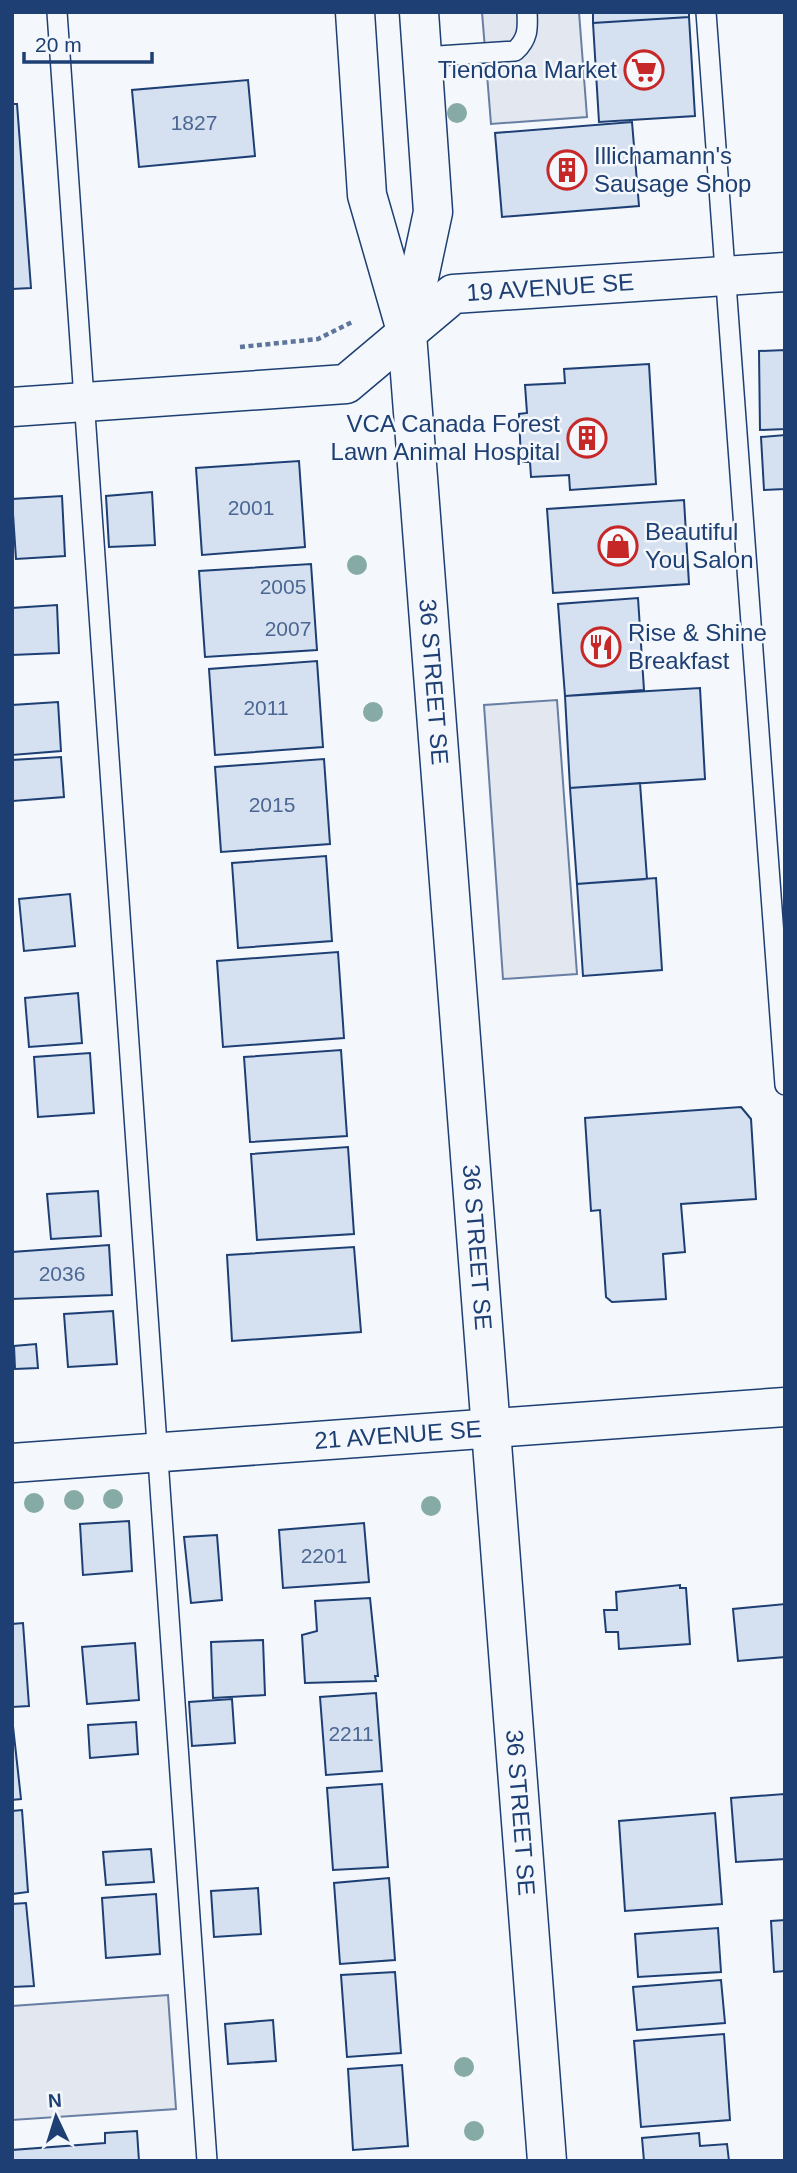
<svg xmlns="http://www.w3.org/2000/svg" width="797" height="2173" font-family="Helvetica,sans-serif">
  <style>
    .parking { fill: #e3e8f0; stroke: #687fa3; stroke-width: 2 }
    .building { fill: #d5e0f0; stroke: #1d3f73; stroke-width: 2 }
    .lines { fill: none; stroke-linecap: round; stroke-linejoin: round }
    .lane-casing { stroke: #1d3f73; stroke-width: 22 }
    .street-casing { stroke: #1d3f73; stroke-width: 41 }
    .secondary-casing { stroke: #1d3f73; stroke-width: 41 }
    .path { stroke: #5e769c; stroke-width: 4.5; stroke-dasharray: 5 3.5; stroke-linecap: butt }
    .lane { stroke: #f4f7fb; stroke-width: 19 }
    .street { stroke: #f4f7fb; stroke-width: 38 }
    .secondary { stroke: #f4f7fb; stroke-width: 38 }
    .tree { fill: #86aba6 }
    .labels { text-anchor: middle; stroke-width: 5; stroke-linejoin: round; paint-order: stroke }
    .number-label { font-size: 21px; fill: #4b6792 }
    .poi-label { font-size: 24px; fill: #1d3f73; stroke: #f4f7fb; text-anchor: start }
    .street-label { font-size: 24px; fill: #1d3f73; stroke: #f4f7fb }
  </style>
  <rect width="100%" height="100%" fill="#f4f7fb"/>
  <!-- parking -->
  <path class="parking" d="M482,12h97l8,105 -96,7z
    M557,700l20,274 -74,5 -19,-274z
    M168,1995l8,114 -164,11v-114z"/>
  <!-- building -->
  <path class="building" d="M593,12h96v5l-96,6z
    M689,17l6,99 -96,6 -6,-99z
    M248,80l7,76 -116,11 -7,-77z
    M12,104h5l14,184 -19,1z
    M632,122l7,84 -137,11 -7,-84z
    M785,350v79l-25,1 -1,-79z
    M649,364l7,120 -86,6 -1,-15 -38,2 -1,-15h-9l-2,-48 8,-1 -2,-28 40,-2 -1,-14z
    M785,435v54l-21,1 -3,-53z
    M299,461l6,86 -103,8 -6,-87z
    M152,492l3,53 -46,2 -3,-51z
    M62,496l3,60 -49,3 -4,-60z
    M684,500l5,84 -136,9 -6,-84z
    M311,564l6,86 -112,7 -6,-86z
    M638,598l6,92 -79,6 -7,-92z
    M57,605l2,48 -47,2v-47z
    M317,661l6,86 -108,8 -6,-86z
    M700,688l5,91 -135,9 -5,-92z
    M58,702l3,49 -49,4v-50z
    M61,757l3,40 -51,4 -1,-41z
    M324,759l6,85 -109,8 -6,-85z
    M640,783l7,96 -70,5 -7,-96z
    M326,856l6,85 -94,7 -6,-85z
    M656,878l6,92 -79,6 -6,-92z
    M70,894l5,52 -51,5 -5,-52z
    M338,952l6,86 -121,9 -6,-86z
    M78,993l4,50 -53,4 -4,-49z
    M341,1050l6,86 -97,6 -6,-85z
    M90,1053l4,60 -56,4 -4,-60z
    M741,1107l10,12 5,80 -75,5 4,48 -22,2 3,45 -54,3 -6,-5 -6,-87 -9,1 -6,-93z
    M348,1147l6,87 -97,6 -6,-86z
    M98,1191l3,45 -50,3 -4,-45z
    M109,1245l3,50 -100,4v-47z
    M354,1247l7,85 -129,9 -5,-86z
    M113,1311l4,53 -49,3 -4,-53z
    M36,1344l2,24 -23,1 -1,-23z
    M129,1521l3,50 -49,4 -3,-51z
    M364,1523l5,59 -86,6 -4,-58z
    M217,1535l5,65 -31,3 -7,-66z
    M680,1585v3h6l4,56 -71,5 -1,-17h-12l-2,-22h13l-1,-18z
    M370,1598l8,78h-3l1,5 -71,2 -3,-48 15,-4 -2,-30z
    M785,1604v53l-47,4 -5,-52z
    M23,1623l6,83 -17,1v-83z
    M263,1640l2,55 -52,3 -2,-56z
    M135,1643l4,57 -52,4 -5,-57z
    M376,1693l6,78 -56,4 -6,-78z
    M232,1699l3,44 -43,3 -3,-44z
    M12,1717l9,82 -9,1z
    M136,1722l2,32 -48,4 -2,-33z
    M382,1784l6,83 -55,3 -6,-82z
    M784,1794l1,65 -49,3 -5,-64z
    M22,1810l6,82 -16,2v-83z
    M715,1813l7,91 -97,7 -6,-90z
    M151,1849l3,33 -48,3 -3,-33z
    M389,1878l6,82 -55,4 -6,-81z
    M258,1888l3,46 -47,3 -3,-46z
    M156,1894l4,60 -54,4 -4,-60z
    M26,1903l8,83 -22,1v-83z
    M785,1920v51l-11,1 -3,-51z
    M718,1928l3,44 -83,5 -3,-43z
    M395,1972l6,81 -54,4 -6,-82z
    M721,1980l4,43 -88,7 -4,-43z
    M273,2020l3,41 -48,3 -3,-40z
    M724,2034l6,86 -89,7 -7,-86z
    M402,2065l6,81 -55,4 -5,-81z
    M137,2131l2,30h-127v-11l93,-7v-10z
    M699,2133l1,13 27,-2 2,17h-85l-2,-23z"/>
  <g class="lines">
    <!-- lane casing -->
    <g class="lane-casing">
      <path id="lane" d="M57,12l150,2149
        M706,12l79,1073
        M423,57l92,-6c13,-12 13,-22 12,-39"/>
    </g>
    <!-- street casing -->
    <g class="street-casing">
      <g id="street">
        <path id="s1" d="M12,407l334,-23 107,-90 332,-22"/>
        <path id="s2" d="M12,1463l773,-56"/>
      </g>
    </g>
    <!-- secondary casing -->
    <g class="secondary-casing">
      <g id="secondary">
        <path id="s3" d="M355,12l12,183 40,139 140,1827"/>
        <path d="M408,329l25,-117 -14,-200"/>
      </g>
    </g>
    <!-- path -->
    <path class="path" d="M240,347l78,-8 34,-17"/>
    <!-- lane -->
    <use href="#lane" class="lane"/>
    <!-- street -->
    <use href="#street" class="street"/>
    <!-- secondary -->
    <use href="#secondary" class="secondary"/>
  </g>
  <!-- trees -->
  <g class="tree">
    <circle cx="457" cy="113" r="10"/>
    <circle cx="357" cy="565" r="10"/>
    <circle cx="373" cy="712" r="10"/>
    <circle cx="113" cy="1499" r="10"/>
    <circle cx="74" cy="1500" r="10"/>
    <circle cx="34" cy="1503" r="10"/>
    <circle cx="431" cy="1506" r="10"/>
    <circle cx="464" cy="2067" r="10"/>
    <circle cx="474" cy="2131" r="10"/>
  </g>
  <!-- icons -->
  <defs>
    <g id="supermarket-ring" transform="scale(2.0125)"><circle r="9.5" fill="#f4f7fb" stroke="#c62828" stroke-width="1.5"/><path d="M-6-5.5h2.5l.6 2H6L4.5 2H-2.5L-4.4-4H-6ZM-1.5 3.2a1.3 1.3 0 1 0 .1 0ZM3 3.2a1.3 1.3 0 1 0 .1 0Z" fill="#c62828"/></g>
    <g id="building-ring" transform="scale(2.0125)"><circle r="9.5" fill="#f4f7fb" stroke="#c62828" stroke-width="1.5"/><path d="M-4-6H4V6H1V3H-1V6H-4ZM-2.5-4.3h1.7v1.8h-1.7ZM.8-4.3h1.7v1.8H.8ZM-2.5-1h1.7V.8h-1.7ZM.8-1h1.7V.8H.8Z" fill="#c62828"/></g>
    <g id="shop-ring" transform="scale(2.0125)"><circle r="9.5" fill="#f4f7fb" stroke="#c62828" stroke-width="1.5"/><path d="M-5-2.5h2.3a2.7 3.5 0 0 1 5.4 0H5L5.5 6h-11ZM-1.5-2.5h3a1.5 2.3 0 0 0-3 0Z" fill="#c62828"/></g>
    <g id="restaurant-ring" transform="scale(2.0125)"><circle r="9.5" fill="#f4f7fb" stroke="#c62828" stroke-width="1.5"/><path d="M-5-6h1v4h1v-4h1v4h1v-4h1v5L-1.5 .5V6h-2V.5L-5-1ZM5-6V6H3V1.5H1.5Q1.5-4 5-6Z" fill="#c62828"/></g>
  </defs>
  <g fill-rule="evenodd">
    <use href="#supermarket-ring" x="644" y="70"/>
    <use href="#building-ring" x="567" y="170"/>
    <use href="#building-ring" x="587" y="438"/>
    <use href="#shop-ring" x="618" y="546"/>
    <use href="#restaurant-ring" x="601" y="647"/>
  </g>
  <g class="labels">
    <!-- number labels -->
    <g class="number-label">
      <text x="194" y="130">1827</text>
      <text x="251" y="515">2001</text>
      <text x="283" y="594">2005</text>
      <text x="288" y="636">2007</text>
      <text x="266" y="715">2011</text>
      <text x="272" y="812">2015</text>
      <text x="62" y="1281">2036</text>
      <text x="324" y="1563">2201</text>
      <text x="351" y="1741">2211</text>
    </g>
    <!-- poi labels -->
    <g class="poi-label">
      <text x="617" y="78" text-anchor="end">Tiendona Market</text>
      <text x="594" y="164">Illichamann's<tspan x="594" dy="28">Sausage Shop</tspan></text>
      <text x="560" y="432" text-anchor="end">VCA Canada Forest<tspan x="560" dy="28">Lawn Animal Hospital</tspan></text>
      <text x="645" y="540">Beautiful<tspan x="645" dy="28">You Salon</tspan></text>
      <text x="628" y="641">Rise &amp; Shine<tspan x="628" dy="28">Breakfast</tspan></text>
    </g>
    <!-- street labels -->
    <g class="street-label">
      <text dy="8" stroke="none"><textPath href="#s1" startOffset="572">19 AVENUE SE</textPath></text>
      <text dy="8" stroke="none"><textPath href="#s3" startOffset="677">36 STREET SE</textPath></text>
      <text dy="8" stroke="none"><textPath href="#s3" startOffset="1244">36 STREET SE</textPath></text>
      <text dy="8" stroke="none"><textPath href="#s2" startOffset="387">21 AVENUE SE</textPath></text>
      <text dy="8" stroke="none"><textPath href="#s3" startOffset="1811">36 STREET SE</textPath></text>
    </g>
  </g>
  <!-- border -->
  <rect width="797" height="2173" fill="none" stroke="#1d3f73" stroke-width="28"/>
  <!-- north arrow -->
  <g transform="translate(56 2117) rotate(356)" stroke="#f4f7fb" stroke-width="5" paint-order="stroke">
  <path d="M0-5L12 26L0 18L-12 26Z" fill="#1d3f73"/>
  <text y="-10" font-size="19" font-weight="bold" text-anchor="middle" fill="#1d3f73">N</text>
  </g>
  <!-- scale -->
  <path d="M24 52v10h128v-10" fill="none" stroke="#1d3f73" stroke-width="3.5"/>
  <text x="35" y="52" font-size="21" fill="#1d3f73" stroke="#f4f7fb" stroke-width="5" paint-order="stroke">20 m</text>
</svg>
